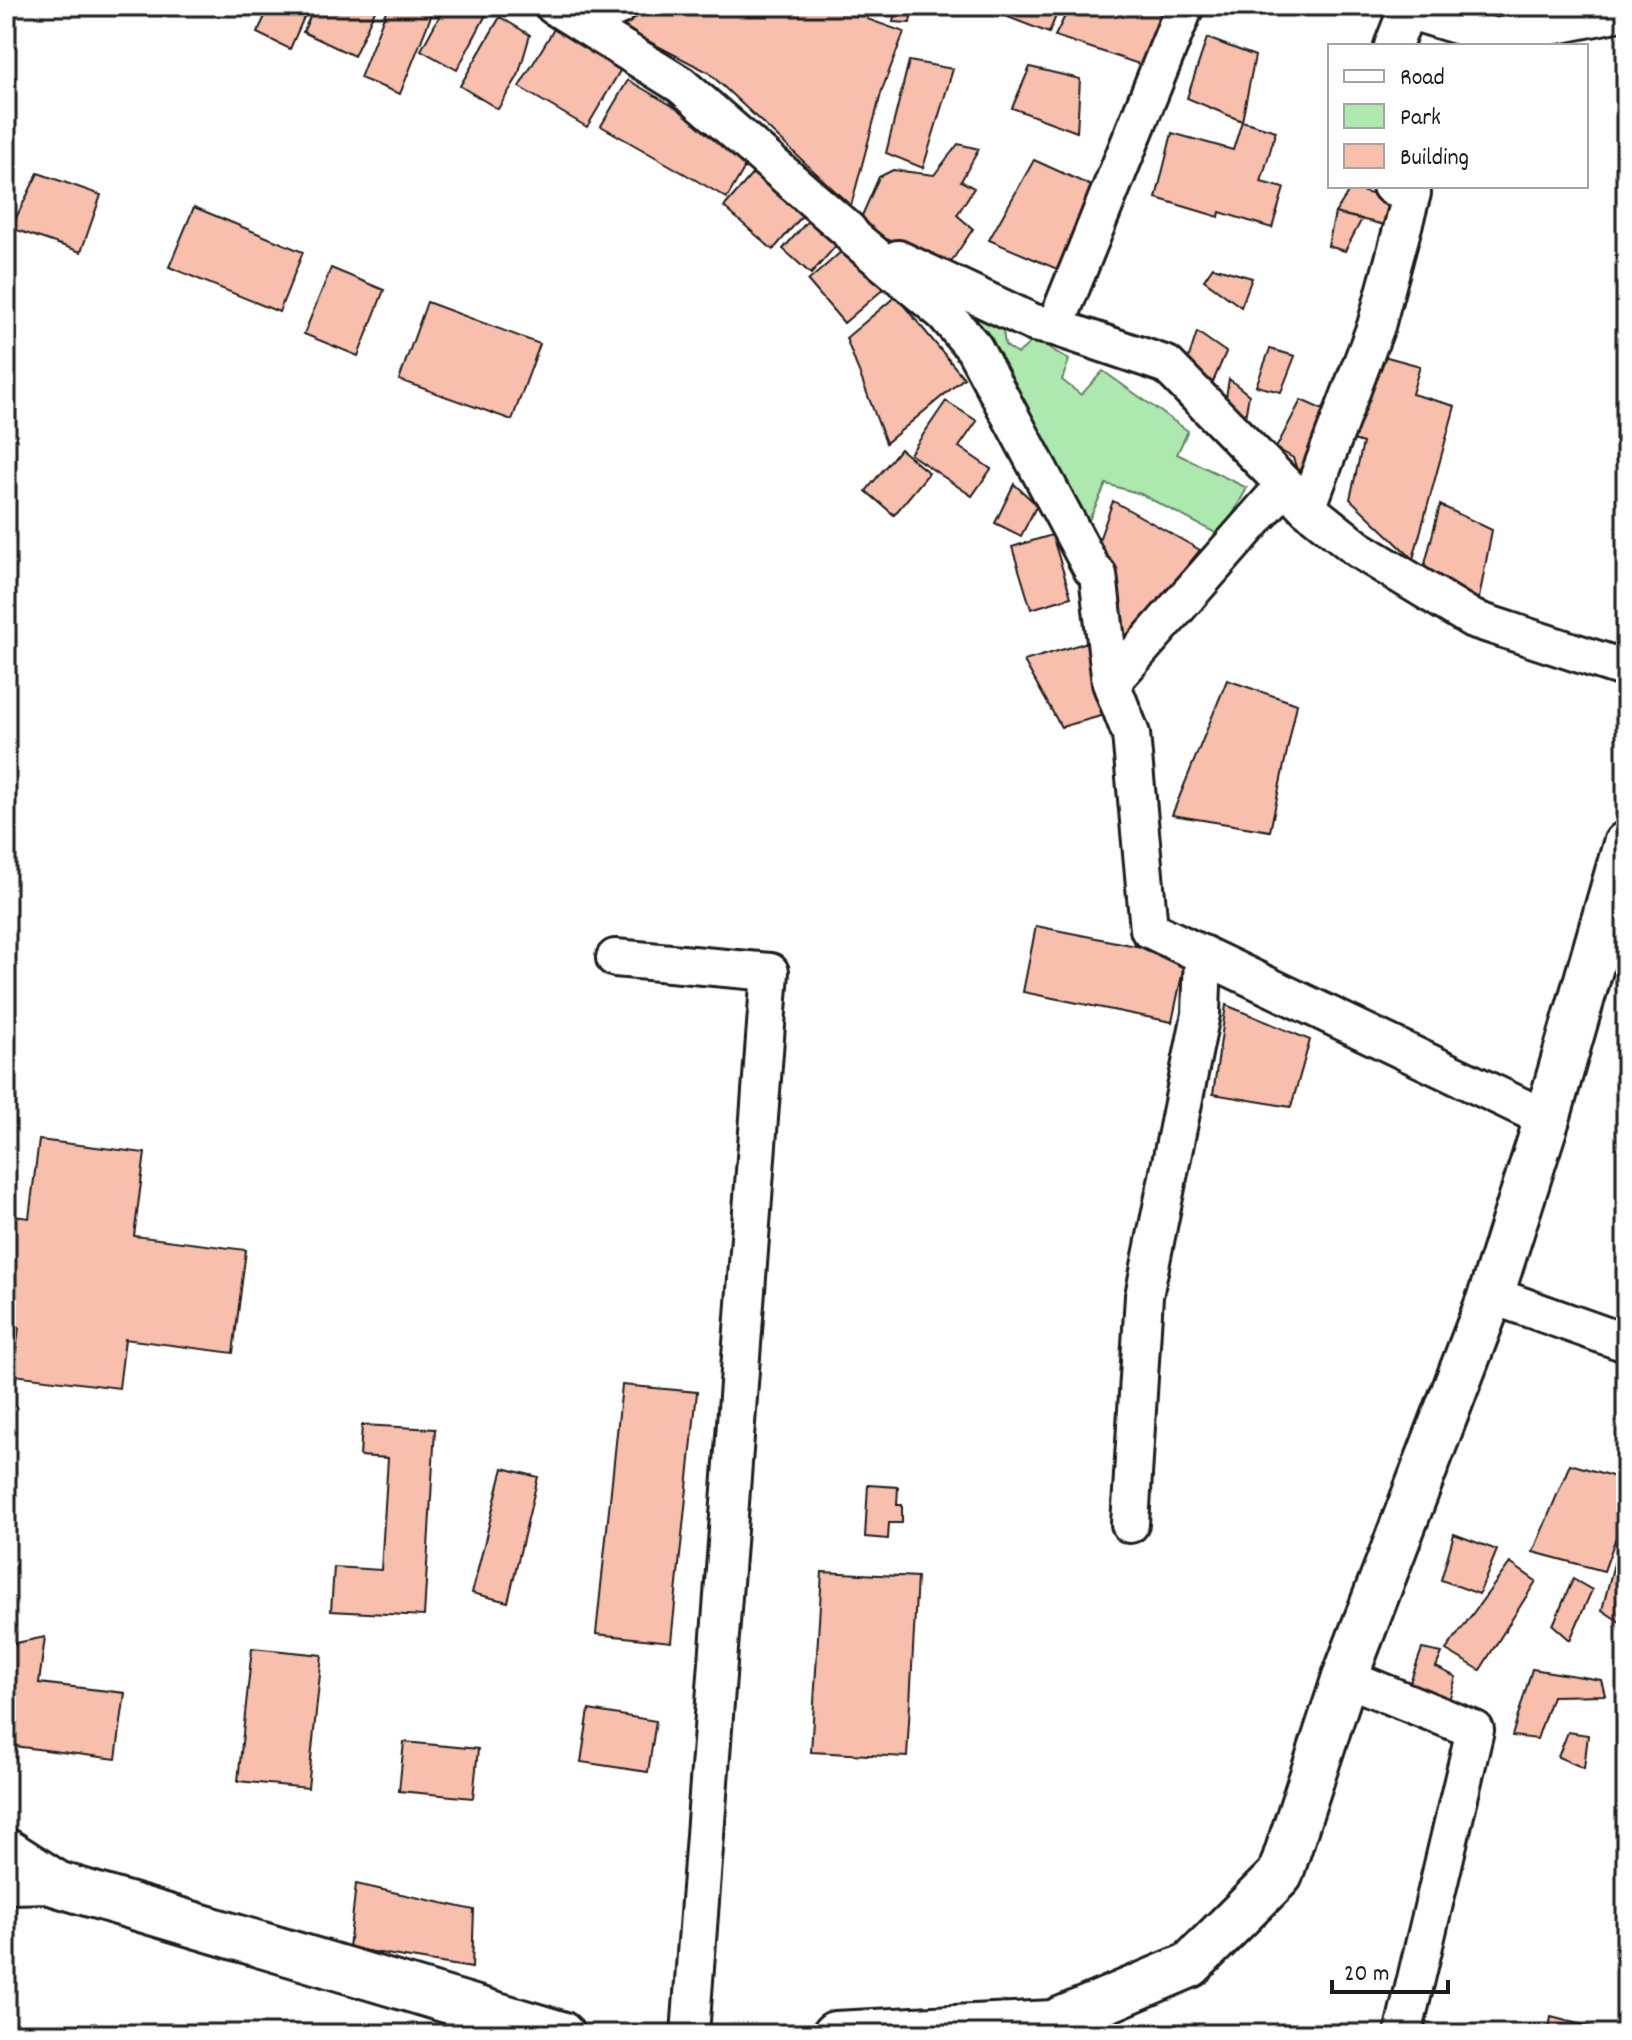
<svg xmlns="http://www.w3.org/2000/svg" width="1632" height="2040" font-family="Dekko,sans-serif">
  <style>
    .green { fill: #ade9ae; stroke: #648265; stroke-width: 2 }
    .building { fill: #f7bfac; stroke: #1c1c1c; stroke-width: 2 }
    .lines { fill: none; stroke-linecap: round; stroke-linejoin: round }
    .street-casing { stroke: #1c1c1c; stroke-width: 42 }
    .secondary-casing { stroke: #1c1c1c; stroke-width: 50 }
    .street { stroke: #fff; stroke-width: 36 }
    .secondary { stroke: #fff; stroke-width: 44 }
  </style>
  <rect width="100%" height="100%" fill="#fff"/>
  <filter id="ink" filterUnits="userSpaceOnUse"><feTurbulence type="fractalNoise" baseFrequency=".0125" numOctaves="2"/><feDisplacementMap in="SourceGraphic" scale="16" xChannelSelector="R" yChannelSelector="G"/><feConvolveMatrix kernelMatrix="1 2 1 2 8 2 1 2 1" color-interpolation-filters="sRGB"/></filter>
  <g filter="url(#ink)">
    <!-- green -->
    <path class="green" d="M964,303l39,27 2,15 12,9 18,-15 34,21 -7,20 19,15 22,-24 85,60 -11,23 70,34 -26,48 -80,-42 -35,-10 -17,36 -122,-202z"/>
    <!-- building -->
    <path class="building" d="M270,6h39l-19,43 -33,-16z
      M315,6h62l-23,50 -51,-24z
      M388,6h47l-35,88 -40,-16z
      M445,6h39l5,3 -32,61 -36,-20z
      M663,6h209l-5,13 37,13 -22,58 -31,116 -143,-134 -91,-47z
      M896,6h17l-3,17 -17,-1z
      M980,6h80l-11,27z
      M1070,6h70l22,4 -20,55 -87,-29z
      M500,17l30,18 -12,41 -20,33 -38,-23z
      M554,29l67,40 -34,58 -68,-40z
      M1207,38l48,18 -13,65 -55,-23z
      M909,61l44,8 -30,99 -37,-15z
      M1030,67l50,12 -3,53 -65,-24z
      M628,80l125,73 -26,45 -126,-72z
      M1242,121l34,10 -15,51 23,6 -12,40 -52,-16 -1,5 -63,-19 16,-65 61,17z
      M958,144l21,5 -18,32 13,7 -17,27 16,14 -24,36 -92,-38 22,-50 14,-7 41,5z
      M1034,160l64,29 -34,83 -75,-32z
      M760,165l49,43 -36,42 -49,-43z
      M38,173l63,22 -20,57 -70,-24z
      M1351,188l44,13 -10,24 -50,-12z
      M194,207l109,45 -24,60 -110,-45z
      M1335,213l27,6 -17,32 -17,-5z
      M813,215l28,25 -30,34 -28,-25z
      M851,243l36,43 -43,37 -36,-42z
      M1213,267l39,11 -11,29 -37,-27z
      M331,268l53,22 -26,66 -54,-22z
      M896,296l68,82 -78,65 -40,-105z
      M427,302l113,42 -28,76 -113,-40z
      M1197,332l29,20 -17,39 -22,-28z
      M1270,349l25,7 -14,36 -25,-6z
      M1376,354l44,12 -8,28 43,12 -42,153 -63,-60 13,-56 -10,-3z
      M1229,379l20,16 -4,23 -20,-15z
      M1301,400l27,12 -28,67 -7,-21 -17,-10z
      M946,401l31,20 -18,26 32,22 -19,27 -62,-42z
      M900,449l29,24 -35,42 -28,-24z
      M1014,484l23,21 -16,31 -26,-13z
      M1113,501l87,49 -83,103 -19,-110z
      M1440,505l52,25 -14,74 -55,-32z
      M1052,535l19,62 -40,12 -19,-62z
      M1091,641l21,72 -51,14 -37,-66z
      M1227,680l70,24 -27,127 -98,-16z
      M1036,926l150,30 -14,66 -149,-30z
      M1226,1005l84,35 -19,67 -78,-13z
      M39,1140l106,13 -11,83 112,14 -13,103 -108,-14 -6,49 -106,-13 6,-48 -13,-1v-111l23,3z
      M622,1385l75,7 -26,250 -75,-8z
      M362,1425l73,4 -11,187 -93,-5 3,-44 47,3 7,-112 -28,-2z
      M1570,1464l56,16v29l-22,62 -71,-19z
      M503,1468l35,9 -30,125 -36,-9z
      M868,1485l30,2 -1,18h5v18h-13l-1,16 -23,-2z
      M1626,1517v109l-24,-16z
      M1454,1534l43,16 -18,44 -38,-14z
      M1510,1563l26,18 -56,89 -34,-20z
      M822,1572l95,5 -10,180 -96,-5z
      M1573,1579l19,11 -22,50 -17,-15z
      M45,1637l-6,46 86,10 -9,66 -110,-14v-100z
      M252,1648l70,7 -14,133 -70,-7z
      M1422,1649l20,4 -6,14 20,10 -8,27 -39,-19z
      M1532,1669l69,11 4,15 -53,1 -15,43 -25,-3z
      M589,1710l67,11 -8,51 -67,-10z
      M1568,1732l20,3 -4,33 -26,-11z
      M404,1742l74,7 -5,49 -74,-7z
      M356,1884l118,26 -2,58 -123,-20z
      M1551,2017l67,17h-70z"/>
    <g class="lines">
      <!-- street casing -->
      <g class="street-casing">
        <path id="street" d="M554,6l127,79 167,145 6,8 91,76 29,34 118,221 6,6 13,108 20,51 18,195 398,190
          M582,23l37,-17
          M1393,46l14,-36 89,27 130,-26
          M898,259l136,64 21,4 112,38 118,120 -174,198
          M1055,327l130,-321
          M1285,485l22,23 51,41 115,70 153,50
          M1307,508l69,-182 36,-133 -21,-7
          M615,958l155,14 -80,1062
          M1491,1295l135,48
          M1130,1524l14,-228 57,-282 2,-60
          M1345,1677l130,53 -72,304
          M6,1885l51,-1"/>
      </g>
      <!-- secondary casing -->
      <g class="secondary-casing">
        <path id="secondary" d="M6,1851l51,33 504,150
          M835,2034l218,-11 137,-58 90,-90 65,-198 146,-382 56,-176 79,-275"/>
      </g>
      <!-- street -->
      <use href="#street" class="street"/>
      <!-- secondary -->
      <use href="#secondary" class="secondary"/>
    </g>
  </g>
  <!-- margin -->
  <rect width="1632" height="2040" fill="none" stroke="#fff" stroke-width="32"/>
  <rect x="16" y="16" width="1600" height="2008" fill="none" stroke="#1c1c1c" stroke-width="3" filter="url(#ink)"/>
  <!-- legend -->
  <rect x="1328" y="44" width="260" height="144" fill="#ffffff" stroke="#a4a4a4" stroke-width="2"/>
  <rect x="1344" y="70" width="40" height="12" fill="#ffffff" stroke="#a4a4a4" stroke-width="2"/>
  <text x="1400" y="84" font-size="24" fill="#1c1c1c">Road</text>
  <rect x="1344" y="104" width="40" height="24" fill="#ade9ae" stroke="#a4a4a4" stroke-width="2"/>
  <text x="1400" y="124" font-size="24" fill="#1c1c1c">Park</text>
  <rect x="1344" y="144" width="40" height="24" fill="#f7bfac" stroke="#a4a4a4" stroke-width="2"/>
  <text x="1400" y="164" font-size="24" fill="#1c1c1c">Building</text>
  <!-- scale -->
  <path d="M1332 1980v12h116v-12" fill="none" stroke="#1c1c1c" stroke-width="4"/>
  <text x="1344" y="1980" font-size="24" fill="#1c1c1c" stroke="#ffffff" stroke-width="6" paint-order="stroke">20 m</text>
</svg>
